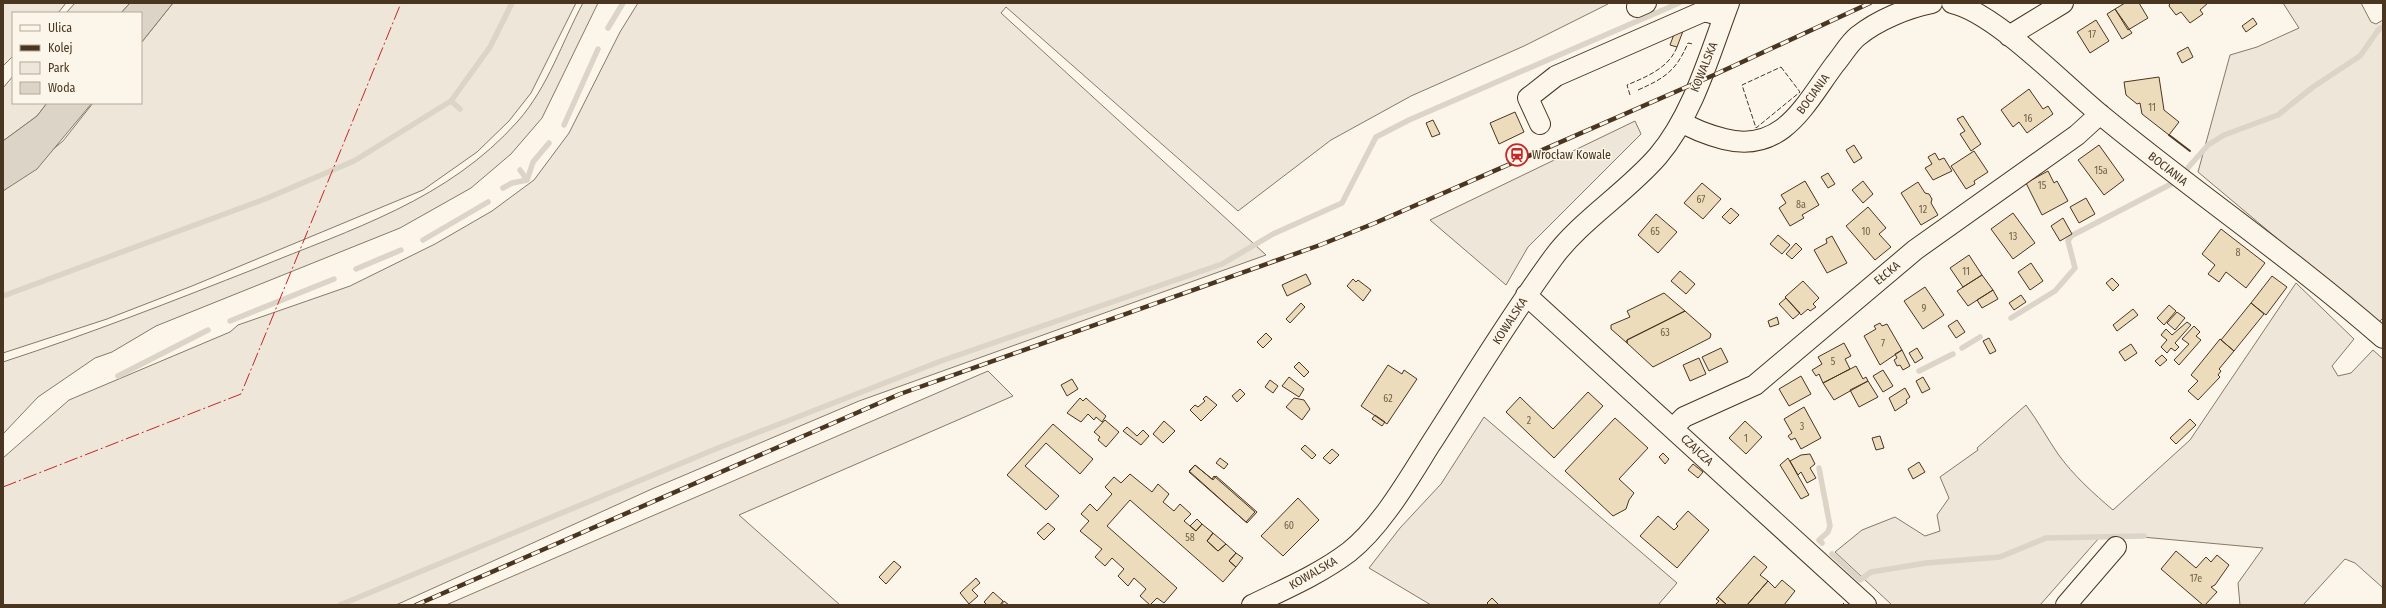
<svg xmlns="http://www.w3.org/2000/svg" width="2386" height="608" font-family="'Fira Sans Condensed',sans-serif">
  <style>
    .green { fill: #ede6d9; stroke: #887966 }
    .water { fill: #dcd4c6; stroke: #887966 }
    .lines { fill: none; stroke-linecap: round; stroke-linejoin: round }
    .stream { stroke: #dcd4c6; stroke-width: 5.5 }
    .building { fill: #ecdcbc; stroke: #4a3520 }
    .minor-casing { stroke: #4a3520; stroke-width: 22 }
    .minor { stroke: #fbf6e9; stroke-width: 20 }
    .rail-casing { stroke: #4a3520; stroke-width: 4.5 }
    .rail { stroke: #fbf6e9; stroke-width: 3; stroke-dasharray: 9; stroke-linecap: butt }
    .fence { stroke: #4a3520; stroke-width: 1; stroke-dasharray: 5 2; stroke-linecap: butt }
    .wall { stroke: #4a3520; stroke-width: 2 }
    .power { stroke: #c62828; stroke-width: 1; stroke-dasharray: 14 3 2 3; stroke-linecap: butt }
    .labels { text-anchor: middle; stroke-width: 3; stroke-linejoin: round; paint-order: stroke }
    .number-label { font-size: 10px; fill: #725f47 }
    .street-label { font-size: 12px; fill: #4a3520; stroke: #fbf6e9 }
    .poi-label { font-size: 12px; fill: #4a3520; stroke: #fbf6e9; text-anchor: start }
  </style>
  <rect width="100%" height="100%" fill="#fbf6e9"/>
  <!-- green -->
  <path class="green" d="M3,3h63l-8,10h-45v43l-10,10z
    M75,3h55l-9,10h-55z
    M173,3h403l-45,90 -22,28 -32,31 -54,38 -231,96 -85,33 -104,34v-162l60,-50 30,-38h48v-60z
    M583,3h15l-56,115 -31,36 -40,34 -71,40 -244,98 -44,26 -17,6 -57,39 -35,37v-72c86,-28 170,-61 254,-94 95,-39 191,-68 261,-147 30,-34 44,-79 65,-118z
    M638,3h969l1,1 -84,42 -113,50 -80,44 -93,71 -232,-204 -5,6 265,242 -407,146 -205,87 -258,117h-393v-147l66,-58 161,-68 8,-7 112,-39 85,-42 57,-33 42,-31 35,-47 51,-101z
    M2283,3h78l10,19 5,2 7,-4v298l-5,5 -180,-151 32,-117 27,-8 42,-19z
    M13,76v27h34l-10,13 -34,25v-53z
    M1635,121l6,13 -113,113 -22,38 -76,-65z
    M2296,283l58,56 -22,27 6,10 13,-3 22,-23 10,9v229l-28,-25 -10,-4 -42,46h-63l-2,-22 25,-35 -121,-11 -43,1 -59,67h-148l-57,-53 27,-22 33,-13 30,19 15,-5 -3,-16 12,-17 -9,-21 38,-27 -1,-2 49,-43c12,16 21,33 32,49 15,21 36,40 55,56l77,-70z
    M988,371l25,25 -274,119 101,90h-394z
    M1484,417l193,166 -19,22h-227l-62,-37 31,-40 41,-44z"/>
  <!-- water -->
  <path class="water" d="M130,3h43l-32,40v-30h-20z
    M47,103h45l-55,66 -34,22v-50l34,-25z"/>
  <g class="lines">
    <!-- stream -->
    <path class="stream" d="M608,28l15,-25
      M451,101l9,8
      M564,125l34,-76
      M520,170l7,10
      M2186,170l22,-25 16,-10 54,-20 35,-28 47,-31 19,-27 4,-2
      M527,180l6,-18 16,-19
      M503,188l9,-5 15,-3
      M423,240l65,-38
      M356,269l45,-19
      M3,296l262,-97 89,-38 97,-60 39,-54 22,-44
      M2011,318l44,-27 20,-23 -7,-27 3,-5 102,-53
      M230,321l104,-42
      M1962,348l18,-11
      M1919,371l34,-17
      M118,376l90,-46
      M1819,468l11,58 -2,6 -9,8 3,3
      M1832,554l28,26 11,-8 55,-9 74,-6 46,-19 98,-2
      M340,605l378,-157 223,-87 281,-97 51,-30 69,-31 34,-66 33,-17 270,-117"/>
  </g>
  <!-- building -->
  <path class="building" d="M2125,3h14l9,15 -20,12 -13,-21z
    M2170,3h38l-8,7 3,4 -13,9 -9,-11 -5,3 -7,-9z
    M2115,9l17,24 -10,6 -15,-25z
    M2253,18l4,6 -11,8 -4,-6z
    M2096,20l13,21 -19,12 -13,-21z
    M1676,29l7,2 -6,16 -7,-2z
    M2188,47l5,10 -11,6 -5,-10z
    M2159,77l5,33 15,12 -10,13 -27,-21 -2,-11 -3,1 -11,-9 -2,-13z
    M2029,89l14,20 5,-3 5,8 -26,19 -8,-11 -6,5 -12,-17z
    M1515,112l9,20 -25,12 -9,-21z
    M1963,116l18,28 -10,7 -11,-17 5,-3 -8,-12z
    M1433,120l7,14 -8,3 -6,-14z
    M1854,145l8,13 -8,5 -8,-13z
    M2099,145l25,35 -20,15 -26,-35z
    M1974,151l14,21 -14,9 1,3 -9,5 -15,-23z
    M1935,153l4,7 5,-2 8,13 -19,9 -8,-12 7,-4 -4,-7z
    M2048,171l6,12 3,-2 11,20 -26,14 -16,-32z
    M1828,173l7,11 -7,4 -7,-11z
    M1805,181l14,24 -17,10 2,3 -14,8 -11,-18 7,-5 -5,-8z
    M1863,181l10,13 -10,9 -11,-13z
    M1918,182l7,11 4,1 3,5 -1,4 7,12 -17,10 -20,-32z
    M1702,183l19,16 -18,20 -19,-16z
    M2086,198l9,16 -16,9 -9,-16z
    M1868,207l18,21 -7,6 12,13 -16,13 -29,-34z
    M1731,208l8,7 -9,9 -8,-7z
    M2013,213l22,30 -22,16 -22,-30z
    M1656,214l21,18 -19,21 -20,-18z
    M2063,218l9,16 -12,7 -9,-15z
    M2221,229l44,34 -19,25 -20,-16 -7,10 -11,-8 7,-9 -13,-11z
    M1778,235l12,10 -8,9 -12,-10z
    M1832,236l15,27 -20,10 -13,-23 13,-7 -1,-4z
    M1796,243l6,6 -10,10 -6,-5z
    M1969,255l13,20 -19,12 -13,-19z
    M2031,263l12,18 -13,9 -12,-18z
    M1680,271l15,13 -9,10 -15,-13z
    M1306,274l5,10 -24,12 -5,-11z
    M1982,275l11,15 -25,16 -11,-15z
    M2272,276l15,11 -21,28 -15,-12z
    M2112,278l7,7 -6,6 -7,-8z
    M1353,279l3,3 2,-2 13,10 -8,11 -16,-15z
    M1803,281l16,17 -6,6 3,3 -6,4 -2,-2 -7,6 -16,-18z
    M1925,287l19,28 -21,14 -19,-28z
    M1993,290l5,9 -16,9 -5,-8z
    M1664,293l21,18 -58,29v3l-16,-14v-4l19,-8 -3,-6z
    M2021,295l5,7 -12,8 -5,-7z
    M1786,298l14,15 -7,6 -14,-15z
    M1301,303l4,4 -15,16 -4,-4z
    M2251,303l13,11 -30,37 -13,-11z
    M2169,305l7,6 -12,14 -7,-7z
    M2133,309l5,6 -21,16 -4,-6z
    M1685,311l26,23 -1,4 -57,29 -26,-24v-3z
    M2177,312l8,6 -10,12 -8,-7z
    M1777,317l2,7 -9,3 -2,-6z
    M1957,320l8,12 -9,6 -8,-12z
    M2187,322l4,3 -16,18 4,4 -4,4 -4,-3 -4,5 -6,-6 6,-7 -6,-5 5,-6 6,6z
    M1880,323l2,3 5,-2 15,26 -22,15 -16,-29 12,-7 -2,-3z
    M2194,326l6,6 -4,4 5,4 -22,25 -5,-5 15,-16 -7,-5z
    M1266,333l6,6 -9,9 -6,-6z
    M1989,338l7,13 -6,3 -7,-13z
    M2220,339l14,12 -15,18 2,2 -3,4 2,2 -22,23 -10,-9 10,-10 -7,-6z
    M1844,343l7,13 -6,3 5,10 -27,14 -4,-9 -3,2 -4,-6 10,-6 -4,-7z
    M2131,344l6,9 -12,8 -6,-9z
    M1721,348l7,14 -19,9 -7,-14z
    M1917,348l6,10 -8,5 -6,-10z
    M1902,350l8,16 -7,4 -3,-5 -3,1 -3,-6 3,-2 -2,-4z
    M2162,355l5,5 -7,6 -5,-5z
    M1699,358l7,16 -16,7 -7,-16z
    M1299,362l10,10 -5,5 -10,-10z
    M1388,365l14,9 2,-4 13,9 -30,45 -26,-18z
    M1856,366l7,13 3,-2 2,4 -34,19 -11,-17z
    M1883,370l10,16 -10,6 -10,-16z
    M1801,376l10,18 -22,12 -10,-17z
    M1289,377l15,12 -5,8 -17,-11z
    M1923,377l7,12 -8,4 -6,-12z
    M1072,379l6,10 -11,7 -6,-11z
    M1270,380l8,6 -5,7 -8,-6z
    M1868,381l10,16 -19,10 -9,-17z
    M1905,388l5,9 -4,3 1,3 -12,8 -6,-13z
    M1240,389l5,5 -8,8 -5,-6z
    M1588,392l15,14 -49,52 -48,-46 14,-15 33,32z
    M1206,396l11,9 -16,16 -11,-11 5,-5 3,2 7,-6 -2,-2z
    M1080,398l3,3 3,-3 20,18 -4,6 -6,-5 -2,3 -6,-6 -7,8 -14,-9z
    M1294,398l10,2 6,9 -8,11 -16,-13z
    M1804,407l17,31 -20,11 -6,-11 -4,2 -3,-4 4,-3 -8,-14z
    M1375,415l10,7 -3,4 -10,-7z
    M1615,418l33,30 -29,31 15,14 -5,7 -3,9 -13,7 -48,-45z
    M2190,419l6,6 -20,19 -6,-6z
    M1105,420l14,12 -13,15 -8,-7 2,-3 -6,-5z
    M1164,421l11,10 -12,12 -10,-9z
    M1745,421l17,16 -16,17 -17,-16z
    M1053,424l40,35 -13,15 -34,-31 -21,23 34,30 -13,14 -39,-35z
    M1127,427l10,9 6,-6 6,6 -8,9 -18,-14z
    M1880,436l4,12 -8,2 -4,-12z
    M1305,445l11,10 -4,4 -11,-10z
    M1332,449l7,6 -9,9 -7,-6z
    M1663,453l6,6 -4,5 -6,-7z
    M1810,454l5,10 -5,4 6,10 -9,5 -6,-11 -3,3 -8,-14 11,-6z
    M1220,458l8,6 -4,5 -8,-6z
    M1788,458l21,37 -8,4 -21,-34z
    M1919,462l6,10 -12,7 -5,-10z
    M1693,464l10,8 -5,6 -10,-8z
    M1195,465l17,14 2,-3 41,36 -9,10 -57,-50z
    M1195,465l18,15 3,-4 41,36 -10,11 -58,-52z
    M1130,474l22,18 6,-8 11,10 -6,8 11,9 6,-7 11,10 -7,7 12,10 6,-7 11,9 -6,8 11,10 8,-7 10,9 -7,8 7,6 -13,15 -93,-82 -23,26 70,62 -13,15 -7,-5 -7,7 -10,-9 6,-7 -12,-11 -6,8 -10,-10 6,-7 -12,-11 -7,8 -10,-9 7,-8 -22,-18 9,-10 -8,-7 9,-10 7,7 15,-17 -7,-7 9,-10 7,6z
    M1298,498l21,22 -36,36 -22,-20z
    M1688,511l21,19 -32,38 -37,-32 18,-20 16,14 4,-4 -2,-2z
    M1197,519l5,5 -6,7 -6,-5z
    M1048,523l7,6 -11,11 -7,-7z
    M1213,533l13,11 -8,7 -11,-10z
    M2176,551l20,17 10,-11 5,5 6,-7 12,10 -14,20 -4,2 6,5 -12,13h-2l-42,-36z
    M1236,553l7,5 -7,9 -7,-6z
    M1754,556l13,11 -7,8 8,6 -21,24h-20l-9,-8z
    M894,561l7,6 -15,17 -7,-7z
    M976,578l4,5 -8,7 6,6 -9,8 -9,-11z
    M1782,580l13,11 -11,14h-37l21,-24 7,7z
    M993,592l10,9 -3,4h-13l-3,-3z
    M1718,597l9,8h-12l4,-4 -3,-2z
    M1492,598l7,7h-10l-2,-2z
    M1004,601l5,4h-8z"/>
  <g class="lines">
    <!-- minor casing -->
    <g class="minor-casing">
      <path id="minor" d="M1952,3c44,10 112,82 149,112 92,76 192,144 282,223
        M1637,7l9,-4
        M2009,36l54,-33
        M1682,122c12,8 27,13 42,17 59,15 81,-35 111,-75 7,-8 14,-21 23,-28 20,-16 49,-28 74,-33
        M1540,124l-12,-26 28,-22 146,-64h6l15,4
        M1526,295l340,310
        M1673,428l11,-11 71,-32 160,-135 162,-115 23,-21
        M1252,605c33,-16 68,-31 97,-53 32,-25 59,-72 81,-107 40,-62 79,-127 123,-187 27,-37 74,-66 105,-102 35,-41 52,-103 71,-153
        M2066,605l50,-58"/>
    </g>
    <!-- minor -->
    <use href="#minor" class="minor"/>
    <!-- rail casing -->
    <g class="rail-casing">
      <path id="rail" d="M416,605l484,-211 420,-149 55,-22 339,-148 156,-72"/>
    </g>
    <!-- rail -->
    <use href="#rail" class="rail"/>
    <!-- fence -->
    <path class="fence" d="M1781,67l19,25 -44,36 -14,-43z
      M1638,90c27,-12 38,-19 50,-47l5,1
      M1630,95l-3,-10c19,-8 42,-17 50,-38
      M1843,603l2,2"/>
    <!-- wall -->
    <path class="wall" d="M2169,135l21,16"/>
    <!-- power -->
    <path class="power" d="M3,487l238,-93 160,-391"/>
  </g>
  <!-- icons -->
  <defs>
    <g id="station-ring" transform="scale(1.15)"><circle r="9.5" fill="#fbf6e9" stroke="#c62828" stroke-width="1.5"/><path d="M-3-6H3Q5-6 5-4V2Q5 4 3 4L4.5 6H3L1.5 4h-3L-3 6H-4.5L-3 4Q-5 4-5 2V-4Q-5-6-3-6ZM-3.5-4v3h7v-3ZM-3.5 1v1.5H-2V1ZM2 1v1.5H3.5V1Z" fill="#c62828"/></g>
  </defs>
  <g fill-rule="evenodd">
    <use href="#station-ring" x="1517" y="155"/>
  </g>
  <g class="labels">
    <!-- number labels -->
    <g class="number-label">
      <text x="2092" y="38">17</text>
      <text x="2152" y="111">11</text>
      <text x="2028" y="122">16</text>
      <text x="2101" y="174">15a</text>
      <text x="2042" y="189">15</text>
      <text x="1701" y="203">67</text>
      <text x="1801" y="208">8a</text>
      <text x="1923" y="213">12</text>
      <text x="1655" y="235">65</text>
      <text x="1866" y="235">10</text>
      <text x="2013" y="240">13</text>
      <text x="2238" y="256">8</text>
      <text x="1966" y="275">11</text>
      <text x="1924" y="312">9</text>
      <text x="1665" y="336">63</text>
      <text x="1883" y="347">7</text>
      <text x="1833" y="365">5</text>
      <text x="1388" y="402">62</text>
      <text x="1529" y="424">2</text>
      <text x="1802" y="430">3</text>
      <text x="1746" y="442">1</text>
      <text x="1289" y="529">60</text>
      <text x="1190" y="541">58</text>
      <text x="2196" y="582">17e</text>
    </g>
    <!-- street labels -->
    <g class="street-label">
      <text transform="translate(1704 67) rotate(-68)" y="4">KOWALSKA</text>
      <text transform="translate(1813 94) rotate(-54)" y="4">BOCIANIA</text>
      <text transform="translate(2168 169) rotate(38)" y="4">BOCIANIA</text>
      <text transform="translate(1887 273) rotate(-40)" y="4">EŁCKA</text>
      <text transform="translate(1510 321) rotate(-57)" y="4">KOWALSKA</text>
      <text transform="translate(1697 450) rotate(43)" y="4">CZAJCZA</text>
      <text transform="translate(1313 573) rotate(-30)" y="4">KOWALSKA</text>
    </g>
    <!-- poi labels -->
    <g class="poi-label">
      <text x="1532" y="159">Wrocław Kowale</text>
    </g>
  </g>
  <!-- border -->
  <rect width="2386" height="608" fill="none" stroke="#4a3520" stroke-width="8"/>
  <!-- legend -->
  <rect x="12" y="12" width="130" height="92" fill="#fbf6e9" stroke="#b4a999"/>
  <rect x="20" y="25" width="20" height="6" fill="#fbf6e9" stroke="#b4a999"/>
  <text x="48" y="32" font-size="12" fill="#4a3520">Ulica</text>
  <rect x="20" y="45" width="20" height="6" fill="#4a3520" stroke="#b4a999"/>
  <text x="48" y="52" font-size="12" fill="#4a3520">Kolej</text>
  <rect x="20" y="62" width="20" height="12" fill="#ede6d9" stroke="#b4a999"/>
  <text x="48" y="72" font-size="12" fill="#4a3520">Park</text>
  <rect x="20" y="82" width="20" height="12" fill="#dcd4c6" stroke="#b4a999"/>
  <text x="48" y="92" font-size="12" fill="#4a3520">Woda</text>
</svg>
